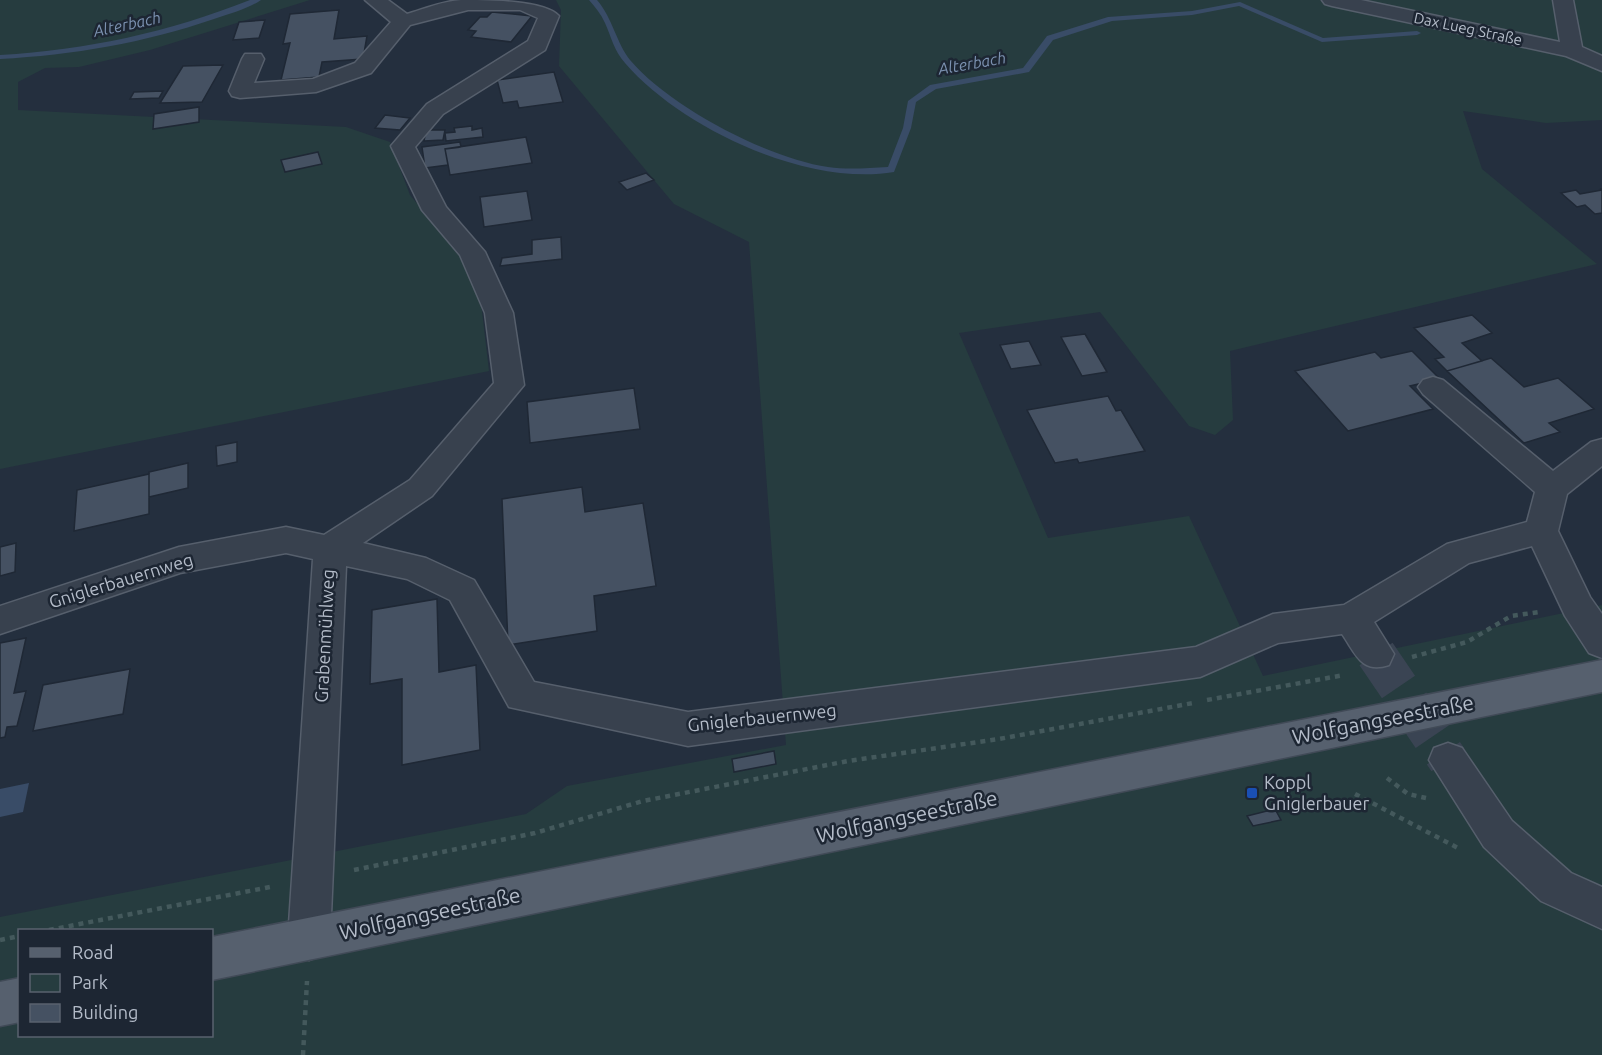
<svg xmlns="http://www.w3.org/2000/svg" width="1602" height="1055" font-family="Ubuntu,sans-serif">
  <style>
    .green { fill: #263c3f; fill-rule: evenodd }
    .water { fill: #394c67 }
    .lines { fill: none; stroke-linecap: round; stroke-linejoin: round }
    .stream { fill: #394c67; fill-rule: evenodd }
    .building { fill: #455162; stroke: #1f2835; stroke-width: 1.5 }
    .minor-tunnel { stroke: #3a4453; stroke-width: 40; stroke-dasharray: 40 20; stroke-linecap: butt }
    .minor-casing { stroke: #565f6c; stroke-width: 3 }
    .major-casing { stroke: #414a57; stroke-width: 3 }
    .path { stroke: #44595c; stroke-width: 4.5; stroke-dasharray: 5 5; stroke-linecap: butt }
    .minor { fill: #38414e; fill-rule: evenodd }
    .major { fill: #56606e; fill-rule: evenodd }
    .transit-dot { fill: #1a4fb4; stroke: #1d2633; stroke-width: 2 }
    .labels { text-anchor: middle; stroke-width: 5; stroke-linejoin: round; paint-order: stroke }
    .far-street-label { font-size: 15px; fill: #b4bcc9; stroke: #1d2633 }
    .far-water-label { font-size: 16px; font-style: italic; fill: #7c92b1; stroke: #1d2633 }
    .street-label { font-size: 18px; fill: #b4bcc9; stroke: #1d2633 }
    .poi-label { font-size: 18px; fill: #b4bcc9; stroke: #1d2633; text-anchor: start }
    .near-street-label { font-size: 21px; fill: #b4bcc9; stroke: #1d2633 }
  </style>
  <rect width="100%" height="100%" fill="#242f3e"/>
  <!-- green -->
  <path class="green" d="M0,0h310l-160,50 -71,17 -34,1 -27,14v28l328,17 44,15 20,53 68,82 11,94 -489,98z
    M556,0h1046v120l-56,3 -83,-12 19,58 115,95 -367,87 3,69 -18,15 -26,-9 -89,-114 -141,21 89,205 141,-22 74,160 339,-71v450h-1602v-138l526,-103 41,-28 219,-41 -37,-503 -75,-38 -115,-138 2,-56zM20,930h192v106h-192z"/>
  <!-- water -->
  <path class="water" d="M29,783l-6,29 -23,5v-28z"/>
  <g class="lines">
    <!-- stream -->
    <path class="stream" d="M250,0h11c-13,9 -32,14 -47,19 -70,24 -141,36 -214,40v-4c87,-5 169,-23 250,-55z
      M589,0h8c16,19 19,42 33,60 40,47 137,98 198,107 20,3 40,1 60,0l15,-39 5,-27 22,-16 93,-17 24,-32 61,-19 84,-6 48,-9 83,36 94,-7 4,2 -4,2 -95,7 -83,-36 -47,9 -80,6 -59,19 -24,32 -93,17 -20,13 -5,26 -17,44c-87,15 -213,-44 -269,-109 -11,-12 -14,-27 -20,-40 -4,-9 -10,-16 -16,-23z"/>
  </g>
  <!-- building -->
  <path class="building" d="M339,10l-5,29 33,-3 -4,23 -41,3 -3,15 -38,3 9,-37 -7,1 7,-30z
    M492,12l40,4 -21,26 -40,-5 5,-6 -8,-1 12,-13h7z
    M265,20l-6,18 -26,2 6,-18z
    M223,65l-21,37 -42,1 23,-37z
    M554,72l9,30 -44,6 -2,-7 -14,2 -6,-23z
    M163,91l-4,7 -29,1 4,-7z
    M199,107v15l-46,7 1,-15z
    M385,115l25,3 -10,12 -25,-2z
    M472,126v4l10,-2 1,9 -37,4 -1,-8 10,-1 -1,-4z
    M426,130h19l-2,10 -19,1z
    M526,137l6,26 -82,12 -5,-26z
    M460,142l1,5 -16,2 3,16 -23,3 -3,-21z
    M318,152l4,12 -37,8 -4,-12z
    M646,173l8,7 -27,10 -8,-8z
    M1600,189h2v24l-7,1 -10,-9 -8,2 -16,-14 15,-3 4,4 22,-4z
    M527,191l5,29 -48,7 -4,-30z
    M561,237l1,22 -62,7 2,-8 30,-4v-14z
    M1472,315l20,18 -30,10 20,18 -35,10 -12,-12 9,-2 -30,-29z
    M1085,334l22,38 -25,4 -21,-39z
    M1029,341l12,24 -30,4 -11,-24z
    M1412,351l28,28 -30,7 23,23 -85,22 -53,-60 80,-19 6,6z
    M1491,358l33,29 34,-9 36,31 -45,14 11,9 -36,11 -77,-72z
    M634,388l6,41 -110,14 -3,-41z
    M1108,396l8,15 5,-1 24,41 -66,12 -2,-4 -22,4 -28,-53z
    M237,442v20l-20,4 -1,-20z
    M188,463v25l-39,9v-25z
    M149,474v40l-75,17 3,-41z
    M582,487l3,25 58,-9 13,83 -62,10 3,35 -89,14 -6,-146z
    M16,543l-1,29 -15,4v-29z
    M437,599l2,73 37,-7 4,85 -78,15v-86l-32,5 2,-74z
    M26,638l-12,55 12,-2 -9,35 -10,1 -2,10 -5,1v-95z
    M130,669l-7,45 -90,17 10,-46z
    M774,751l2,13 -42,8 -2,-13z
    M1275,809l6,11 -28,6 -6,-10z"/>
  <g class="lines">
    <!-- minor-tunnel -->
    <path class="minor-tunnel" d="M1376,654l72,106"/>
    <!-- minor casing -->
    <g class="minor-casing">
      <path id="minor" d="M365,0h23l19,14c17,-5 36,-13 54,-14 24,0 84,0 98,16l-14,34 -102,64 -28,33 31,60 39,45 28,61 11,72 -92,111 -69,47 63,15 48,22 60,102 154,30 508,-65 77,-33 71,-9 103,-61 80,-22 8,-30 -112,-98 -5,-7 5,-7 10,-3 10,3 110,91 38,-29 11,-3v27l-35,28 -9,37 32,66 12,17v44l-13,-5 -24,-37 -33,-70 -63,17 -95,59 20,32 -5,11c-28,9 -33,-11 -47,-31l-64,9 -78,34 -512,69 -179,-39 -59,-107 -43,-21 -61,-13 -16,373 -6,15 -15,6 -15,-6 -6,-15 25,-380 -27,-6 -106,20 -180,61v-28l179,-59 107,-20 38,8 86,-55 84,-97 -9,-70 -25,-58 -38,-45 -31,-64 36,-42 101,-63 10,-23 -18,-8h-52l-58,15 -39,48 -55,19 -76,6 -8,-2 -3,-5 13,-32 3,-5h16l3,5 -10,24 59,-4 42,-16 36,-41z
        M1322,0h39l199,42 -7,-42h20l9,47 20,9v15l-36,-15 -234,-50 -7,-2z
        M1448,743l14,5 50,73 59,52 31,14v42l-61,-28 -57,-54 -55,-87 5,-12z"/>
    </g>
    <!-- major casing -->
    <g class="major-casing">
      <path id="major" d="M1602,660v32l-1390,288v-43z
        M20,978v44l-20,4v-44z"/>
    </g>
    <!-- path -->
    <path class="path" d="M1412,657l55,-15 44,-26 28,-4
      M1207,700l137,-25
      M1387,778l21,16 18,4
      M1355,794l103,54
      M354,870l181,-37 108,-32 205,-40 151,-22 194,-36
      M49,930l221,-43
      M0,940l20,-4
      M303,1055l4,-74"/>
    <!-- minor -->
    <use href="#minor" class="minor"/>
    <!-- major -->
    <use href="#major" class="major"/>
  </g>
  <!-- markers -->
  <rect class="transit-dot" x="1246" y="787" width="12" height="12" rx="3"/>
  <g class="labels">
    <!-- far-street labels -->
    <g class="far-street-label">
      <text transform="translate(1468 29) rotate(12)" y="5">Dax Lueg Straße</text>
    </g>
    <!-- far-water labels -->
    <g class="far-water-label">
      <text transform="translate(127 24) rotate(-12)" y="6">Alterbach</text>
      <text transform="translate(972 63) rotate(-10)" y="6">Alterbach</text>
    </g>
    <!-- street labels -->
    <g class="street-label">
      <text transform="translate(121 581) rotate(-17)" y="6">Gniglerbauernweg</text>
      <text transform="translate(325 636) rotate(-87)" y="6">Grabenmühlweg</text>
      <text transform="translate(762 718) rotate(-6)" y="6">Gniglerbauernweg</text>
    </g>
    <!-- poi labels -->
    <g class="poi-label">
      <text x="1264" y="789">Koppl<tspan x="1264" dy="21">Gniglerbauer</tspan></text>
    </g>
    <!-- near-street labels -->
    <g class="near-street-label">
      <text transform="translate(1383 720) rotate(-11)" y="7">Wolfgangseestraße</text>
      <text transform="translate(907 817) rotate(-12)" y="7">Wolfgangseestraße</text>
      <text transform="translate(430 914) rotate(-12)" y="7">Wolfgangseestraße</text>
    </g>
  </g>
  <!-- legend -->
  <rect x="18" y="929" width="195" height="108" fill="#1d2633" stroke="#59626f" stroke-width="1.5"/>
  <rect x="30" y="948" width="30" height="9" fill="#56606e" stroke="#59626f" stroke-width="1.5"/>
  <text x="72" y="959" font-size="18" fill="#b4bcc9">Road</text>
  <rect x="30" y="974" width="30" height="18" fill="#263c3f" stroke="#59626f" stroke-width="1.5"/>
  <text x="72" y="989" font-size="18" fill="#b4bcc9">Park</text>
  <rect x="30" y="1004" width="30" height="18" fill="#455162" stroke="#59626f" stroke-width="1.5"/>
  <text x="72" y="1019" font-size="18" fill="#b4bcc9">Building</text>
</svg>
